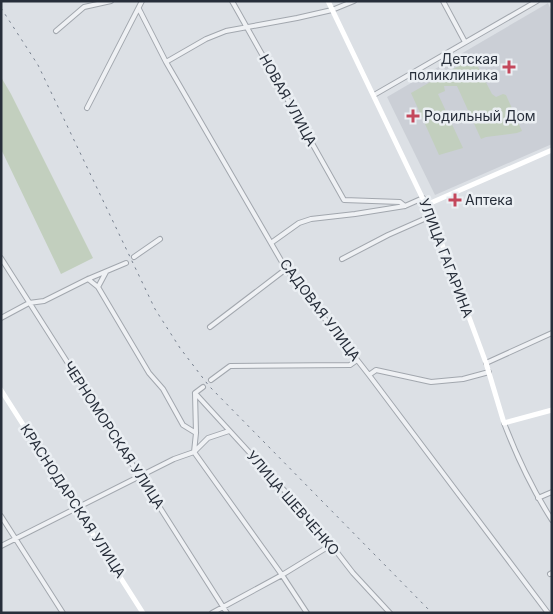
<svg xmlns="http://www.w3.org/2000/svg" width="553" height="614" font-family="Inter,sans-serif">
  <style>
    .built { fill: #cbcfd6 }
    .green { fill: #c2cfbe }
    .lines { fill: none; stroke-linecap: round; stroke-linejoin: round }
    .street-casing { stroke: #a2a7ae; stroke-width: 6 }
    .street { stroke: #eff1f4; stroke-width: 4 }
    .secondary { stroke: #fff; stroke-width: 5 }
    .rail { stroke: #77808e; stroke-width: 1; stroke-dasharray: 2.5 5; stroke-linecap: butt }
    .poi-dot { fill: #c4485c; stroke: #ebeff3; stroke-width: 2 }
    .labels { text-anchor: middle; stroke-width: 5; stroke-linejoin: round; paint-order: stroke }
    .poi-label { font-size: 14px; fill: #272e3a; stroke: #ebeff3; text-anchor: start }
    .street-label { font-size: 14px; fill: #272e3a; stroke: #ebeff3 }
  </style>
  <rect width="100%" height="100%" fill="#dce0e5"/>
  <!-- built -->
  <path class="built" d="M548,3l4,9v132l-117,51 -48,-98z"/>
  <!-- green -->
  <path class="green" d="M476,63l16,31 4,3 7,-3 3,1 16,36 -5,2 -31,4 -5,2 -24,-53h-13l1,5 -7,3 25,54 -24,7 -28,-62 51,-29 5,2z
    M1,77l10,17 82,164 -32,16 -60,-125z"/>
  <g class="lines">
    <!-- street casing -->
    <g class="street-casing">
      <path id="street" d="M232,1l112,199 56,2 5,4
        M443,1l22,41
        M139,9l27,53 120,207 83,106 179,238
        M56,31l28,-24 27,-6
        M166,62l40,-23 20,-8 71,-13 35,-8 22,-9
        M374,95l163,-94
        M87,108l55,-107
        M271,243l28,-20 12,-4 44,-5 50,-8 18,-8
        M134,257l26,-18
        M1,258l226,355
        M342,259l46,-24 43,-19
        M88,279l10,8 51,86 14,16 20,36 13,8
        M98,287l8,-15
        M1,318l28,-15 15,-2 44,-22 38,-16
        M210,327l76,-58
        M486,363l66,-30
        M369,375l7,-5 55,12 32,-3 26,-7
        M211,380l19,-14 120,-1 7,-5
        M203,387l-8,6 1,40 -2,19 88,123 25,38
        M195,393l120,131 38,49 37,40
        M504,423c13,34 28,66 48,97
        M538,498l14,-6
        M1,516l62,97
        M1,546l173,-87 20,-7 14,-14 21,-7
        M550,574l2,-1
        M212,613l70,-38 49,-30"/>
    </g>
    <!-- street -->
    <use href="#street" class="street"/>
    <!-- secondary -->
    <path class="secondary" d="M328,1l105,219 53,143 18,60 48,-13
      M426,205l126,-55
      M1,390l142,223"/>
    <!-- rail -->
    <path class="rail" d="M1,8l37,57 117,244 25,39 29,38 223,227"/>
  </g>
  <!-- markers -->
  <g class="poi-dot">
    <path d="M506.5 59.5h5v5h5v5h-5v5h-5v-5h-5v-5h5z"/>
    <path d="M410.5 108.5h5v5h5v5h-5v5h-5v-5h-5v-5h5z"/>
    <path d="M452.5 192.5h5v5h5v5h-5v5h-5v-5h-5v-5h5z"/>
  </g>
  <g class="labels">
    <!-- poi labels -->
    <g class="poi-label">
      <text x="498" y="64" text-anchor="end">Детская<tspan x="498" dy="16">поликлиника</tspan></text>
      <text x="424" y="121">Родильный Дом</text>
      <text x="465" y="205">Аптека</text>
    </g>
    <!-- street labels -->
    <g class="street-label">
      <text transform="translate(288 100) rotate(61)" y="5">НОВАЯ УЛИЦА</text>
      <text transform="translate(446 258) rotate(69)" y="5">УЛИЦА ГАГАРИНА</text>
      <text transform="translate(320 310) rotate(53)" y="5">САДОВАЯ УЛИЦА</text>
      <text transform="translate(114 435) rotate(57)" y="5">ЧЕРНОМОРСКАЯ УЛИЦА</text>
      <text transform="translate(73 501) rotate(57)" y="5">КРАСНОДАРСКАЯ УЛИЦА</text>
      <text transform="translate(293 503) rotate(49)" y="5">УЛИЦА ШЕВЧЕНКО</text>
    </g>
  </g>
  <!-- border -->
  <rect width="553" height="614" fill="none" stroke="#272e3a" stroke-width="5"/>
</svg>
